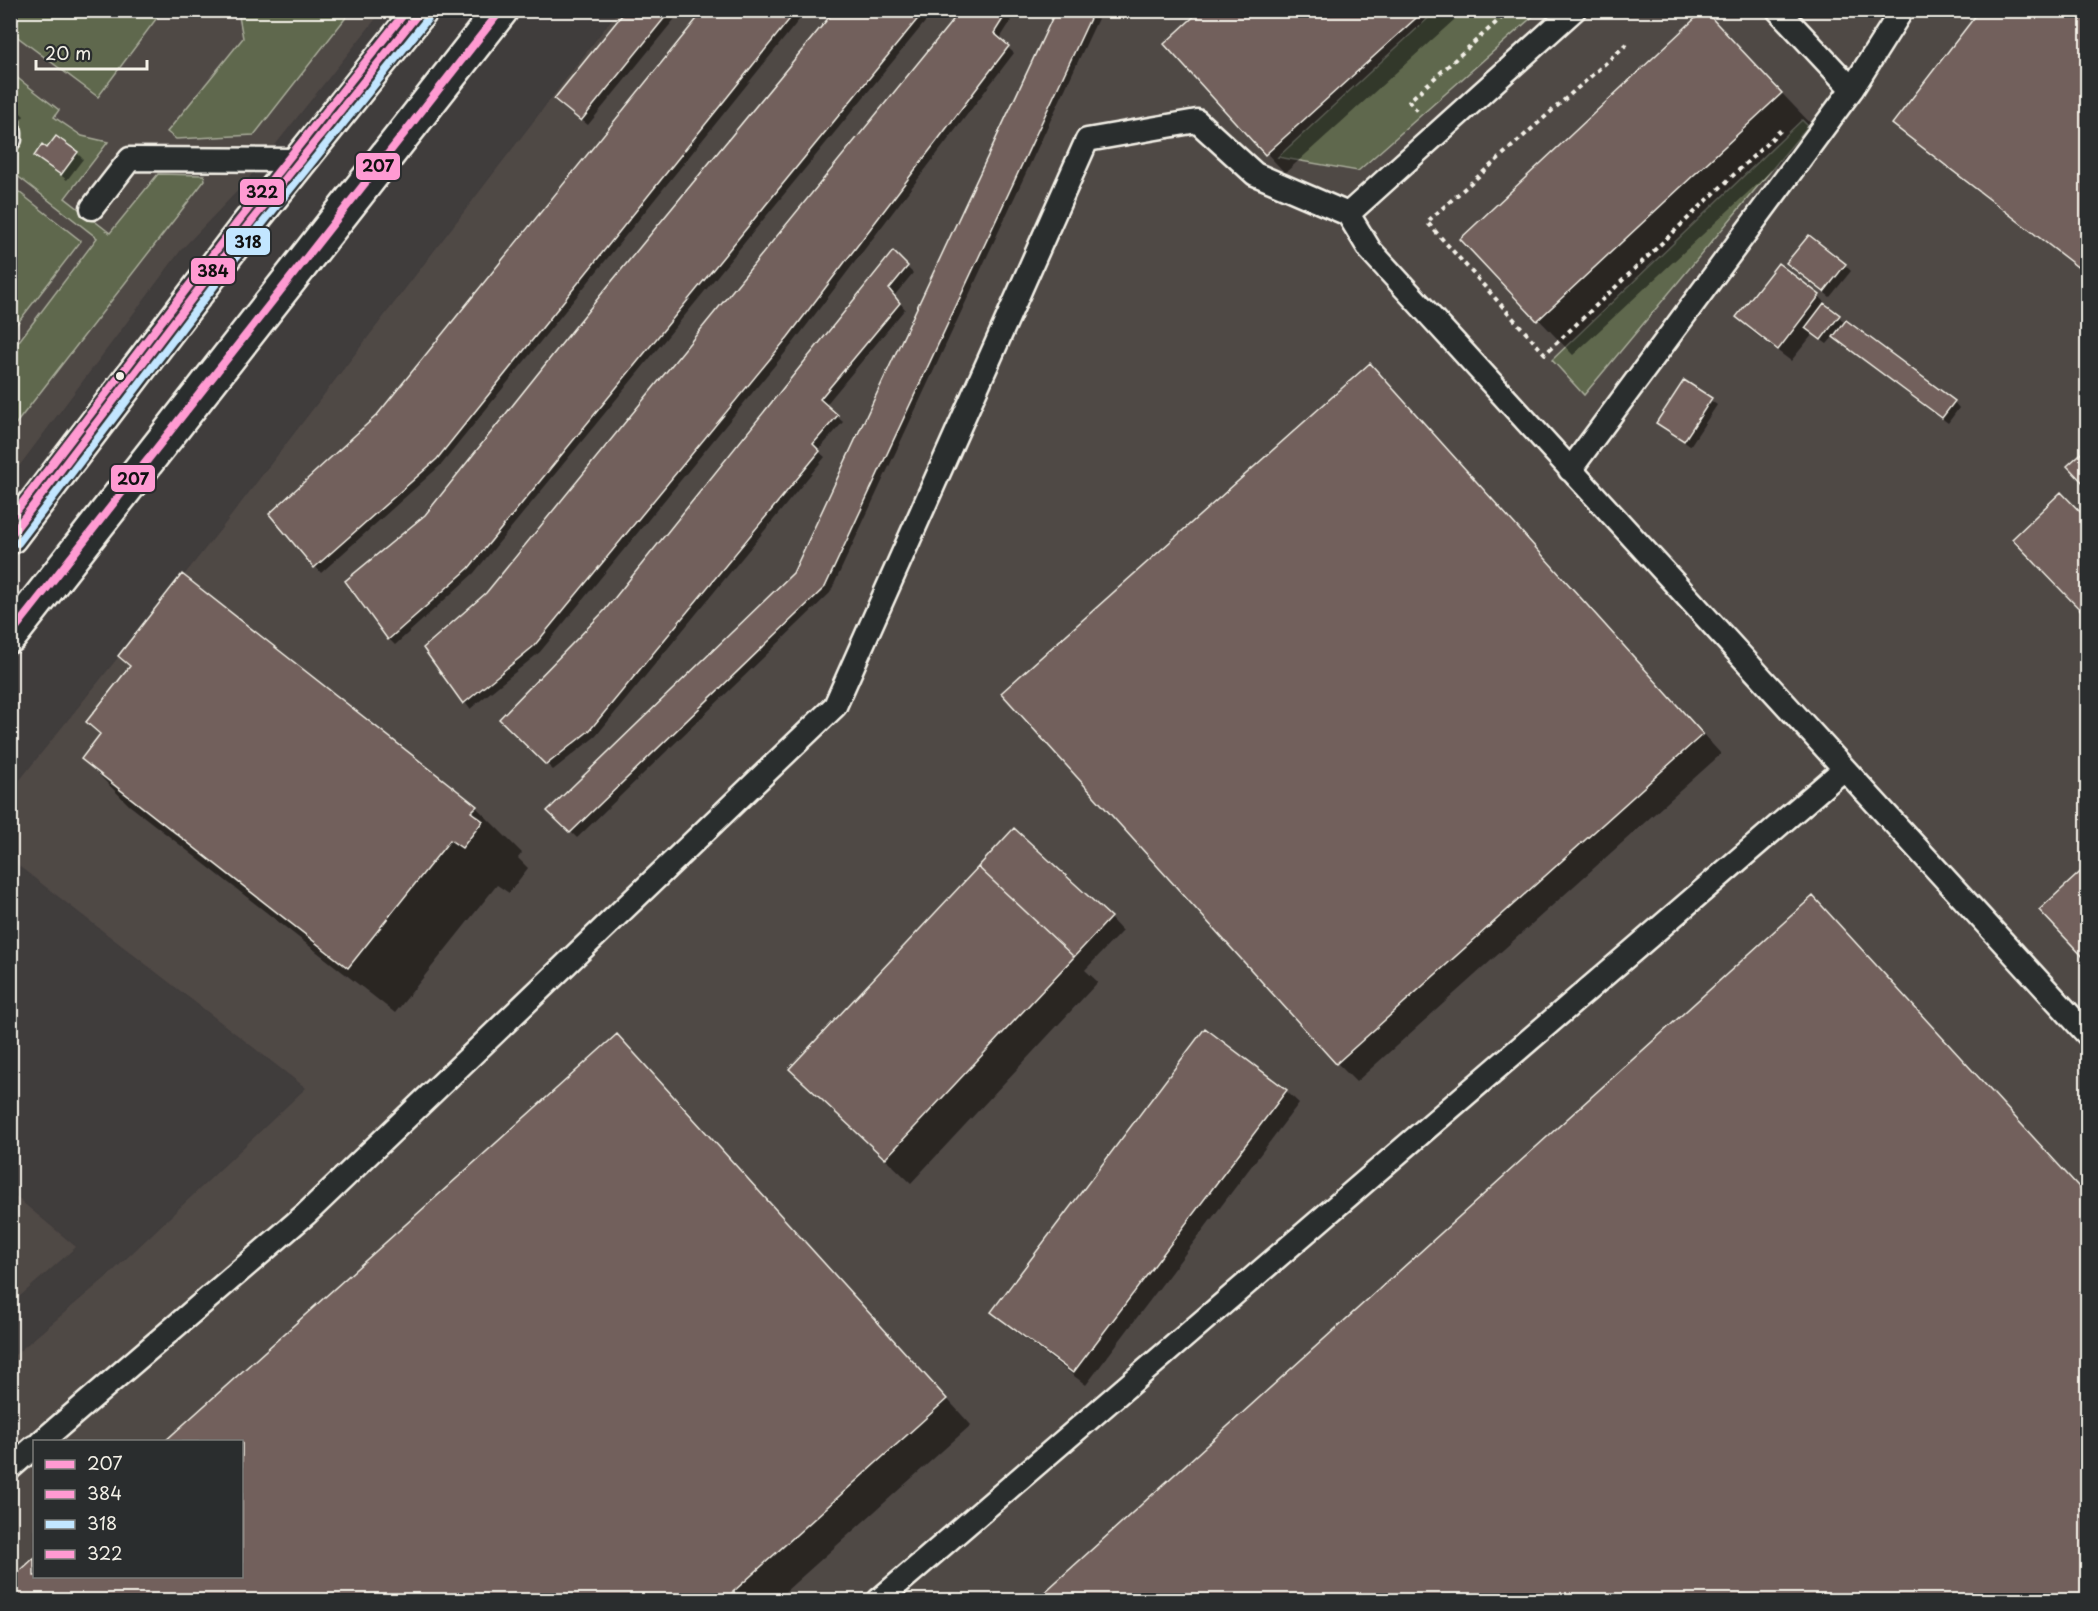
<svg xmlns="http://www.w3.org/2000/svg" width="2098" height="1611" font-family="'Playpen Sans',sans-serif">
  <style>
    .built { fill: #4f4845; fill-rule: evenodd }
    .green { fill: #5e674d; stroke: #a9ac9a; stroke-width: 1.5 }
    .shadow { fill: #0007 }
    .building { fill: #72615b; stroke: #f4f1e8; stroke-width: 1.5 }
    .lines { fill: none; stroke-linecap: round; stroke-linejoin: round }
    .lane-casing { stroke: #f4f1e8; stroke-width: 27 }
    .secondary-casing { stroke: #f4f1e8; stroke-width: 38 }
    .path { stroke: #f4f1e8; stroke-width: 4; stroke-dasharray: 4.5 4.5; stroke-linecap: butt }
    .lane { stroke: #2a2d2e; stroke-width: 22 }
    .secondary { stroke: #2a2d2e; stroke-width: 33 }
    .bus-1-casing { stroke: #2a2d2e; stroke-width: 12 }
    .bus-2-casing { stroke: #2a2d2e; stroke-width: 12 }
    .bus-3-casing { stroke: #2a2d2e; stroke-width: 12 }
    .bus-4-casing { stroke: #2a2d2e; stroke-width: 12 }
    .bus-1 { stroke: #ff9ad2; stroke-width: 8 }
    .bus-2 { stroke: #ff9ad2; stroke-width: 8 }
    .bus-3 { stroke: #c2e6ff; stroke-width: 8 }
    .bus-4 { stroke: #ff9ad2; stroke-width: 8 }
    .bus-dot { fill: #f4f1e8; stroke: #2a2d2e; stroke-width: 2 }
    .line-badge { stroke: #2a2d2e; stroke-width: 2 }
    .pale-badge-label { font-size: 16px; text-anchor: middle; font-weight: bold; fill: #111 }
  </style>
  <rect width="100%" height="100%" fill="#403d3c"/>
  <filter id="ink" filterUnits="userSpaceOnUse"><feTurbulence type="fractalNoise" baseFrequency=".0167" numOctaves="2"/><feDisplacementMap in="SourceGraphic" scale="12" xChannelSelector="R" yChannelSelector="G"/><feConvolveMatrix kernelMatrix="1 2 1 2 8 2 1 2 1" color-interpolation-filters="sRGB"/></filter>
  <g filter="url(#ink)">
    <!-- built -->
    <path class="built" d="M10,11h372l-138,173 -63,66 -170,227z
      M618,11h1469v1589h-2076l-1,-241 99,-84 197,-187 -295,-228v-69l210,-262zM34,1442h208v134h-208z
      M10,1192l66,55 -65,57h-1z"/>
    <!-- green -->
    <path class="green" d="M10,11l1,-1 151,1 -64,86 -87,-65z
      M238,11h113l-97,124 -78,4 -9,-7 76,-94z
      M1436,11h103l-181,160 -80,-14z
      M11,73l48,37 -5,7 28,19 26,6 -43,56 45,35 48,-59 46,1 1,5 -194,250 -1,-77 87,-115 -86,-67 10,-34v-17l-10,-20z
      M1802,120l6,6 -224,269 -32,-35z
      M10,185l71,56 -68,88 -3,-2z"/>
    <!-- shadow -->
    <path class="shadow" d="M628,10h54l-94,115 -26,-21z
      M706,10h101l-365,454 -121,109 -50,-59 107,-98z
      M837,10h98l-461,563 -79,72 -6,-6 37,-123z
      M1000,10l11,11 -12,19 15,13 -220,289 -254,310 -70,57 -45,-61 62,-54z
      M1058,10h44l-272,583 -253,245 -27,-27 245,-237z
      M1203,10h262l-180,163 -119,-129z
      M2088,10v262l-2,2 -186,-144z
      M1704,12l112,117 -243,226 -111,-116z
      M10,103l14,13 -14,19z
      M48,150l29,3 6,6 -16,21 -31,-24z
      M893,254l20,19 -19,23 11,13 -80,97 18,16 -25,29 7,6 -229,279 -43,34 -52,-51 105,-108z
      M1778,265l41,31 26,27 109,79 5,6 -11,15 -114,-87 -7,8 -14,-10 -22,27 -41,-31 -12,-13z
      M1845,265l6,6 -21,26 -36,-28z
      M1370,365l351,389 -365,328 -19,-19z
      M1685,382l32,23 -27,41 -33,-23z
      M120,656l356,151 46,46 -4,5 10,10 -19,25 -12,-8 -102,128 -266,-208 -46,-46 18,-23 -13,-14 43,-55z
      M1813,898l275,299v403h-1050z
      M1110,918l12,13 -37,39 13,12 -187,201 -120,-114z
      M1205,1030l81,61 13,12 -213,282 -81,-61 -12,-12z
      M617,1036l354,389 -195,175h-766v-18l24,-22v16h208v-134z"/>
    <!-- building -->
    <path class="building" d="M626,10h45l-90,111 -27,-22z
      M704,10h93l-360,449 -123,109 -45,-54 108,-99z
      M835,10h90l-456,558 -81,72 -43,-59 80,-66 178,-223z
      M961,10h41l4,4 -12,19 15,13 -221,291 -254,309 -71,58 -40,-56 63,-55z
      M1056,10h38l-269,577 -255,246 -23,-22 246,-238z
      M1201,10h224l-160,145 -101,-111z
      M1704,10l78,83 -245,228 -77,-82z
      M1980,10h108v249l-8,10 -188,-145z
      M56,136l22,16 -17,23 -27,-19 8,-12 5,4z
      M1809,235l37,29 -22,28 -38,-29z
      M893,251l15,15 -19,23 11,14 -80,96 18,16 -25,29 7,7 -230,279 -44,35 -47,-46 106,-109z
      M1778,263l42,32 -42,55 -42,-33z
      M1824,303l16,12 -19,25 -16,-12z
      M1846,320l109,81 -13,17 -109,-81z
      M1370,363l333,371 -367,330 -335,-371z
      M1684,380l28,18 -28,43 -28,-18z
      M2088,447v41l-21,-22z
      M2061,492l27,28v98l-76,-79z
      M182,574l295,232 -6,6 12,9 -21,27 -12,-8 -102,128 -267,-209 19,-25 -14,-12 44,-56 -12,-10z
      M1014,828l97,89 -37,40 -96,-90z
      M2088,865v97l-49,-52z
      M978,867l96,90 -189,202 -96,-90z
      M1813,896l275,301v403h-1052z
      M1205,1028l82,62 -214,283 -82,-61z
      M617,1034l330,365 -223,201h-714v-20l24,-22v18h208v-134h-78z"/>
    <g class="lines">
      <!-- lane casing -->
      <g class="lane-casing">
        <path id="lane" d="M1852,89l50,-79
          M10,133v6
          M92,208l38,-49 169,1
          M1348,214l22,36 718,785
          M1570,470l282,-381 -74,-79
          M41,1442l265,-228 529,-508 252,-566 110,-19 58,53 93,40 226,-204
          M10,1468l24,-21
          M879,1600l965,-831"/>
      </g>
      <!-- secondary casing -->
      <g class="secondary-casing">
        <path id="secondary" d="M10,537l235,-308 176,-219
          M10,636l491,-626"/>
      </g>
      <!-- path -->
      <path class="path" d="M1627,44l-200,178 118,132 237,-225
        M1417,111l-8,-10 101,-91"/>
      <!-- lane -->
      <use href="#lane" class="lane"/>
      <!-- secondary -->
      <use href="#secondary" class="secondary"/>
      <!-- bus-1 casing -->
      <g class="bus-1-casing">
        <path id="bus-1" d="M10,635l491,-625"/>
      </g>
      <!-- bus-2 casing -->
      <g class="bus-2-casing">
        <path id="bus-2" d="M10,536l235,-307 176,-219"/>
      </g>
      <!-- bus-3 casing -->
      <g class="bus-3-casing">
        <path id="bus-3" d="M18,543l235,-308 176,-218"/>
      </g>
      <!-- bus-4 casing -->
      <g class="bus-4-casing">
        <path id="bus-4" d="M10,519l227,-296 170,-213"/>
      </g>
      <!-- bus-1 -->
      <use href="#bus-1" class="bus-1"/>
      <!-- bus-2 -->
      <use href="#bus-2" class="bus-2"/>
      <!-- bus-3 -->
      <use href="#bus-3" class="bus-3"/>
      <!-- bus-4 -->
      <use href="#bus-4" class="bus-4"/>
    </g>
  </g>
  <!-- markers -->
  <circle class="bus-dot" cx="120" cy="376" r="5"/>
  <g class="line-badge">
    <rect x="355" y="152" width="46" height="29" rx="6" fill="#ff9ad2"/>
    <rect x="239" y="178" width="46" height="28" rx="6" fill="#ff9ad2"/>
    <rect x="225" y="227" width="46" height="29" rx="6" fill="#c2e6ff"/>
    <rect x="190" y="257" width="46" height="28" rx="6" fill="#ff9ad2"/>
    <rect x="110" y="464" width="46" height="29" rx="6" fill="#ff9ad2"/>
  </g>
  <g class="pale-badge-label">
    <text x="378" y="172">207</text>
    <text x="262" y="198">322</text>
    <text x="248" y="248">318</text>
    <text x="213" y="277">384</text>
    <text x="133" y="485">207</text>
  </g>
  <!-- margin -->
  <rect width="2098" height="1611" fill="none" stroke="#2a2d2e" stroke-width="36"/>
  <rect x="18" y="18" width="2062" height="1575" fill="none" stroke="#f4f1e8" stroke-width="2" filter="url(#ink)"/>
  <!-- legend -->
  <rect x="33" y="1440" width="210" height="138" fill="#2a2d2e" stroke="#7b7b78" stroke-width="1.5"/>
  <rect x="45" y="1460" width="30" height="9" fill="#ff9ad2" stroke="#7b7b78" stroke-width="1.5"/>
  <text x="87" y="1470" font-size="18" fill="#f4f1e8">207</text>
  <rect x="45" y="1490" width="30" height="9" fill="#ff9ad2" stroke="#7b7b78" stroke-width="1.5"/>
  <text x="87" y="1500" font-size="18" fill="#f4f1e8">384</text>
  <rect x="45" y="1520" width="30" height="9" fill="#c2e6ff" stroke="#7b7b78" stroke-width="1.5"/>
  <text x="87" y="1530" font-size="18" fill="#f4f1e8">318</text>
  <rect x="45" y="1550" width="30" height="9" fill="#ff9ad2" stroke="#7b7b78" stroke-width="1.5"/>
  <text x="87" y="1560" font-size="18" fill="#f4f1e8">322</text>
  <!-- scale -->
  <path d="M36 60v9h111v-9" fill="none" stroke="#f4f1e8" stroke-width="3"/>
  <text x="45" y="60" font-size="18" fill="#f4f1e8" stroke="#2a2d2e" stroke-width="4.5" paint-order="stroke">20 m</text>
</svg>
